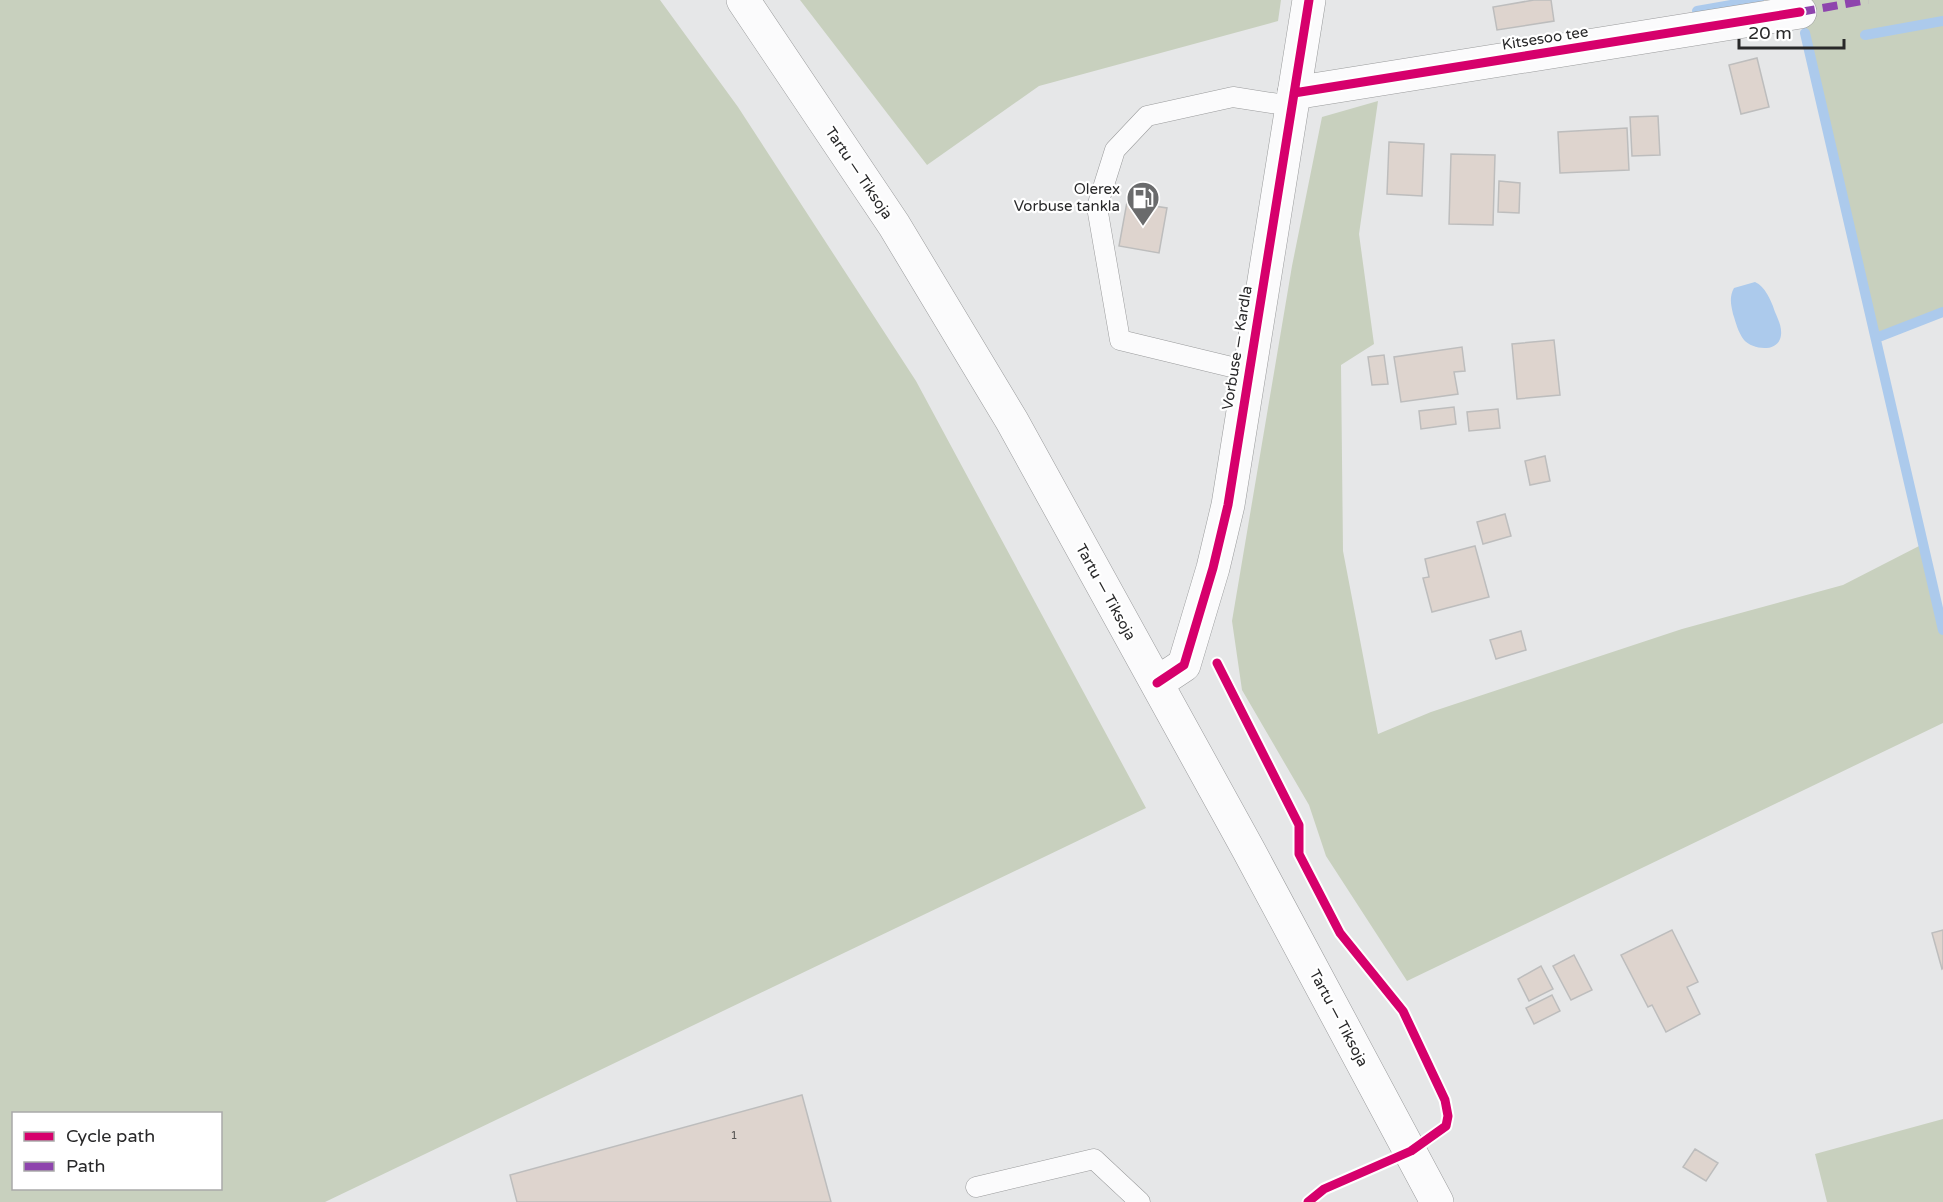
<svg xmlns="http://www.w3.org/2000/svg" width="1943" height="1202" font-family="'Varela Round',sans-serif">
  <style>
    .green { fill: #c8d0be; fill-rule: evenodd }
    .water { fill: #accaec }
    .lines { fill: none; stroke-linecap: round; stroke-linejoin: round }
    .stream { stroke: #accaec; stroke-width: 10 }
    .building { fill: #ded4ce; stroke: #bdbdbd; stroke-width: 1.5 }
    .lane-casing { stroke: #9a9b9c; stroke-width: 21 }
    .street-casing { stroke: #9a9b9c; stroke-width: 34 }
    .secondary-casing { stroke: #9a9b9c; stroke-width: 34 }
    .lane { stroke: #fbfbfc; stroke-width: 20 }
    .street { stroke: #fbfbfc; stroke-width: 33 }
    .secondary { stroke: #fbfbfc; stroke-width: 33 }
    .quiet { stroke: #8e44ad; stroke-width: 8; stroke-dasharray: 15 8; stroke-linecap: butt }
    .cycleway-casing { stroke: #fff; stroke-width: 13 }
    .cycleway { stroke: #d6006c; stroke-width: 9 }
    .labels { text-anchor: middle; stroke-width: 4.5; stroke-linejoin: round; paint-order: stroke }
    .number-label { font-size: 12px; fill: #565453 }
    .street-label { font-size: 15px; fill: #282829; stroke: #fff }
    .poi-label { font-size: 15px; fill: #282829; stroke: #fff; text-anchor: end }
  </style>
  <rect width="100%" height="100%" fill="#e6e7e8"/>
  <!-- green -->
  <path class="green" d="M0,0h660l78,107 178,274 230,427 -821,394h-325zM14,1114h206v74h-206z
    M800,0h481l-3,21 -239,65 -112,79z
    M1797,0h146v312l-67,26z
    M1378,101l-19,133 15,110 -33,21 2,186 35,183 53,-22 251,-83 161,-44 80,-41 20,86v93l-536,258 -81,-125 -17,-51 -67,-115 -10,-69 60,-355 30,-149z
    M1943,1119v83h-116l-12,-48z"/>
  <!-- water -->
  <path class="water" d="M1755,282c10,4 17,20 20,30 3,7 7,15 6,23 -2,18 -28,15 -37,5 -6,-8 -8,-17 -11,-26 -2,-9 -4,-17 1,-26z"/>
  <g class="lines">
    <!-- stream -->
    <path class="stream" d="M1697,11l62,-11
      M1805,33l138,597
      M1865,35l78,-14
      M1876,338l67,-26"/>
  </g>
  <!-- building -->
  <path class="building" d="M1534,0h17l3,21 -57,9 -4,-23z
    M1757,58l12,49 -28,7 -12,-49z
    M1658,116l2,39 -28,1 -2,-39z
    M1627,128l2,42 -69,3 -2,-41z
    M1389,142l35,2 -2,52 -35,-2z
    M1451,154l44,1 -2,70 -44,-1z
    M1499,181l21,2 -1,30 -21,-1z
    M1127,202l40,6 -8,45 -40,-7z
    M1554,340l6,55 -43,4 -5,-55z
    M1462,347l3,24 -11,1 4,22 -57,8 -7,-45z
    M1384,355l4,29 -16,1 -4,-28z
    M1454,407l2,17 -35,5 -2,-18z
    M1498,409l2,19 -31,3 -2,-19z
    M1545,456l5,25 -20,4 -5,-24z
    M1505,514l6,22 -28,8 -6,-22z
    M1475,546l14,51 -57,15 -9,-34 6,-1 -4,-18z
    M1521,631l5,19 -30,9 -6,-19z
    M1672,930l26,52 -11,5 13,27 -34,18 -14,-27 -4,2 -27,-52z
    M1943,930v38l-1,1 -10,-36z
    M1574,955l18,35 -21,10 -18,-34z
    M1541,966l12,23 -24,12 -11,-22z
    M1552,995l8,16 -26,13 -8,-16z
    M802,1095l29,107h-314l-7,-27z
    M1695,1149l23,14 -12,18 -23,-14z"/>
  <g class="lines">
    <!-- lane casing -->
    <g class="lane-casing">
      <path id="lane" d="M1248,371l-128,-31 -23,-133 18,-57 32,-34 86,-19 58,9
        M976,1187l118,-28 46,43"/>
    </g>
    <!-- street casing -->
    <g class="street-casing">
      <path id="street" d="M1294,93l506,-81"/>
    </g>
    <!-- secondary casing -->
    <g class="secondary-casing">
      <path id="secondary" d="M743,0l151,225 118,196 236,428 189,353
        M1157,683l27,-18 29,-97 15,-63 81,-505"/>
    </g>
    <!-- lane -->
    <use href="#lane" class="lane"/>
    <!-- street -->
    <use href="#street" class="street"/>
    <!-- secondary -->
    <use href="#secondary" class="secondary"/>
    <!-- quiet -->
    <path class="quiet" d="M1800,12l68,-12"/>
    <!-- cycleway casing -->
    <g class="cycleway-casing">
      <path id="cycleway" d="M1294,93l506,-81
        M1217,663l82,162v29l41,79 63,78 42,89 3,16 -2,10 -35,25 -87,38 -16,13
        M1157,683l27,-18 29,-97 15,-63 81,-505"/>
    </g>
    <!-- cycleway -->
    <use href="#cycleway" class="cycleway"/>
  </g>
  <!-- icons -->
  <defs>
    <g id="fuel-pin" transform="scale(1.725)"><path d="M0 17L-7.5 6A9.5 9.5 0 1 1 7.5 6Z" fill="#6a6b6c" stroke="#fff"/><path d="M-5.5-6h7V0h2V4h1.3V-2.5L3-4.5l.8-.8L6-3V5H2.5V1h-1V6h-7ZM-4.2-4.7v3.2H.2V-4.7Z" fill="#fff"/></g>
  </defs>
  <g fill-rule="evenodd">
    <use href="#fuel-pin" x="1143" y="198"/>
  </g>
  <g class="labels">
    <!-- number labels -->
    <g class="number-label">
      <text x="734" y="1139">1</text>
    </g>
    <!-- street labels -->
    <g class="street-label">
      <text transform="translate(1545 38) rotate(-9)" y="5">Kitsesoo tee</text>
      <text transform="translate(859 173) rotate(56)" y="5">Tartu — Tiksoja</text>
      <text transform="translate(1237 348) rotate(-81)" y="5">Vorbuse — Kardla</text>
      <text transform="translate(1106 592) rotate(61)" y="5">Tartu — Tiksoja</text>
      <text transform="translate(1339 1018) rotate(62)" y="5">Tartu — Tiksoja</text>
    </g>
    <!-- poi labels -->
    <g class="poi-label">
      <text x="1120" y="194">Olerex<tspan x="1120" dy="17">Vorbuse tankla</tspan></text>
    </g>
  </g>
  <!-- legend -->
  <rect x="12" y="1112" width="210" height="78" fill="#ffffff" stroke="#a9a9a9" stroke-width="1.5"/>
  <rect x="24" y="1132" width="30" height="9" fill="#d6006c" stroke="#a9a9a9" stroke-width="1.5"/>
  <text x="66" y="1142" font-size="18" fill="#282829">Cycle path</text>
  <rect x="24" y="1162" width="30" height="9" fill="#8e44ad" stroke="#a9a9a9" stroke-width="1.5"/>
  <text x="66" y="1172" font-size="18" fill="#282829">Path</text>
  <!-- scale -->
  <path d="M1739 39v9h105v-9" fill="none" stroke="#282829" stroke-width="3"/>
  <text x="1748" y="39" font-size="18" fill="#282829" stroke="#ffffff" stroke-width="4.5" paint-order="stroke">20 m</text>
</svg>
